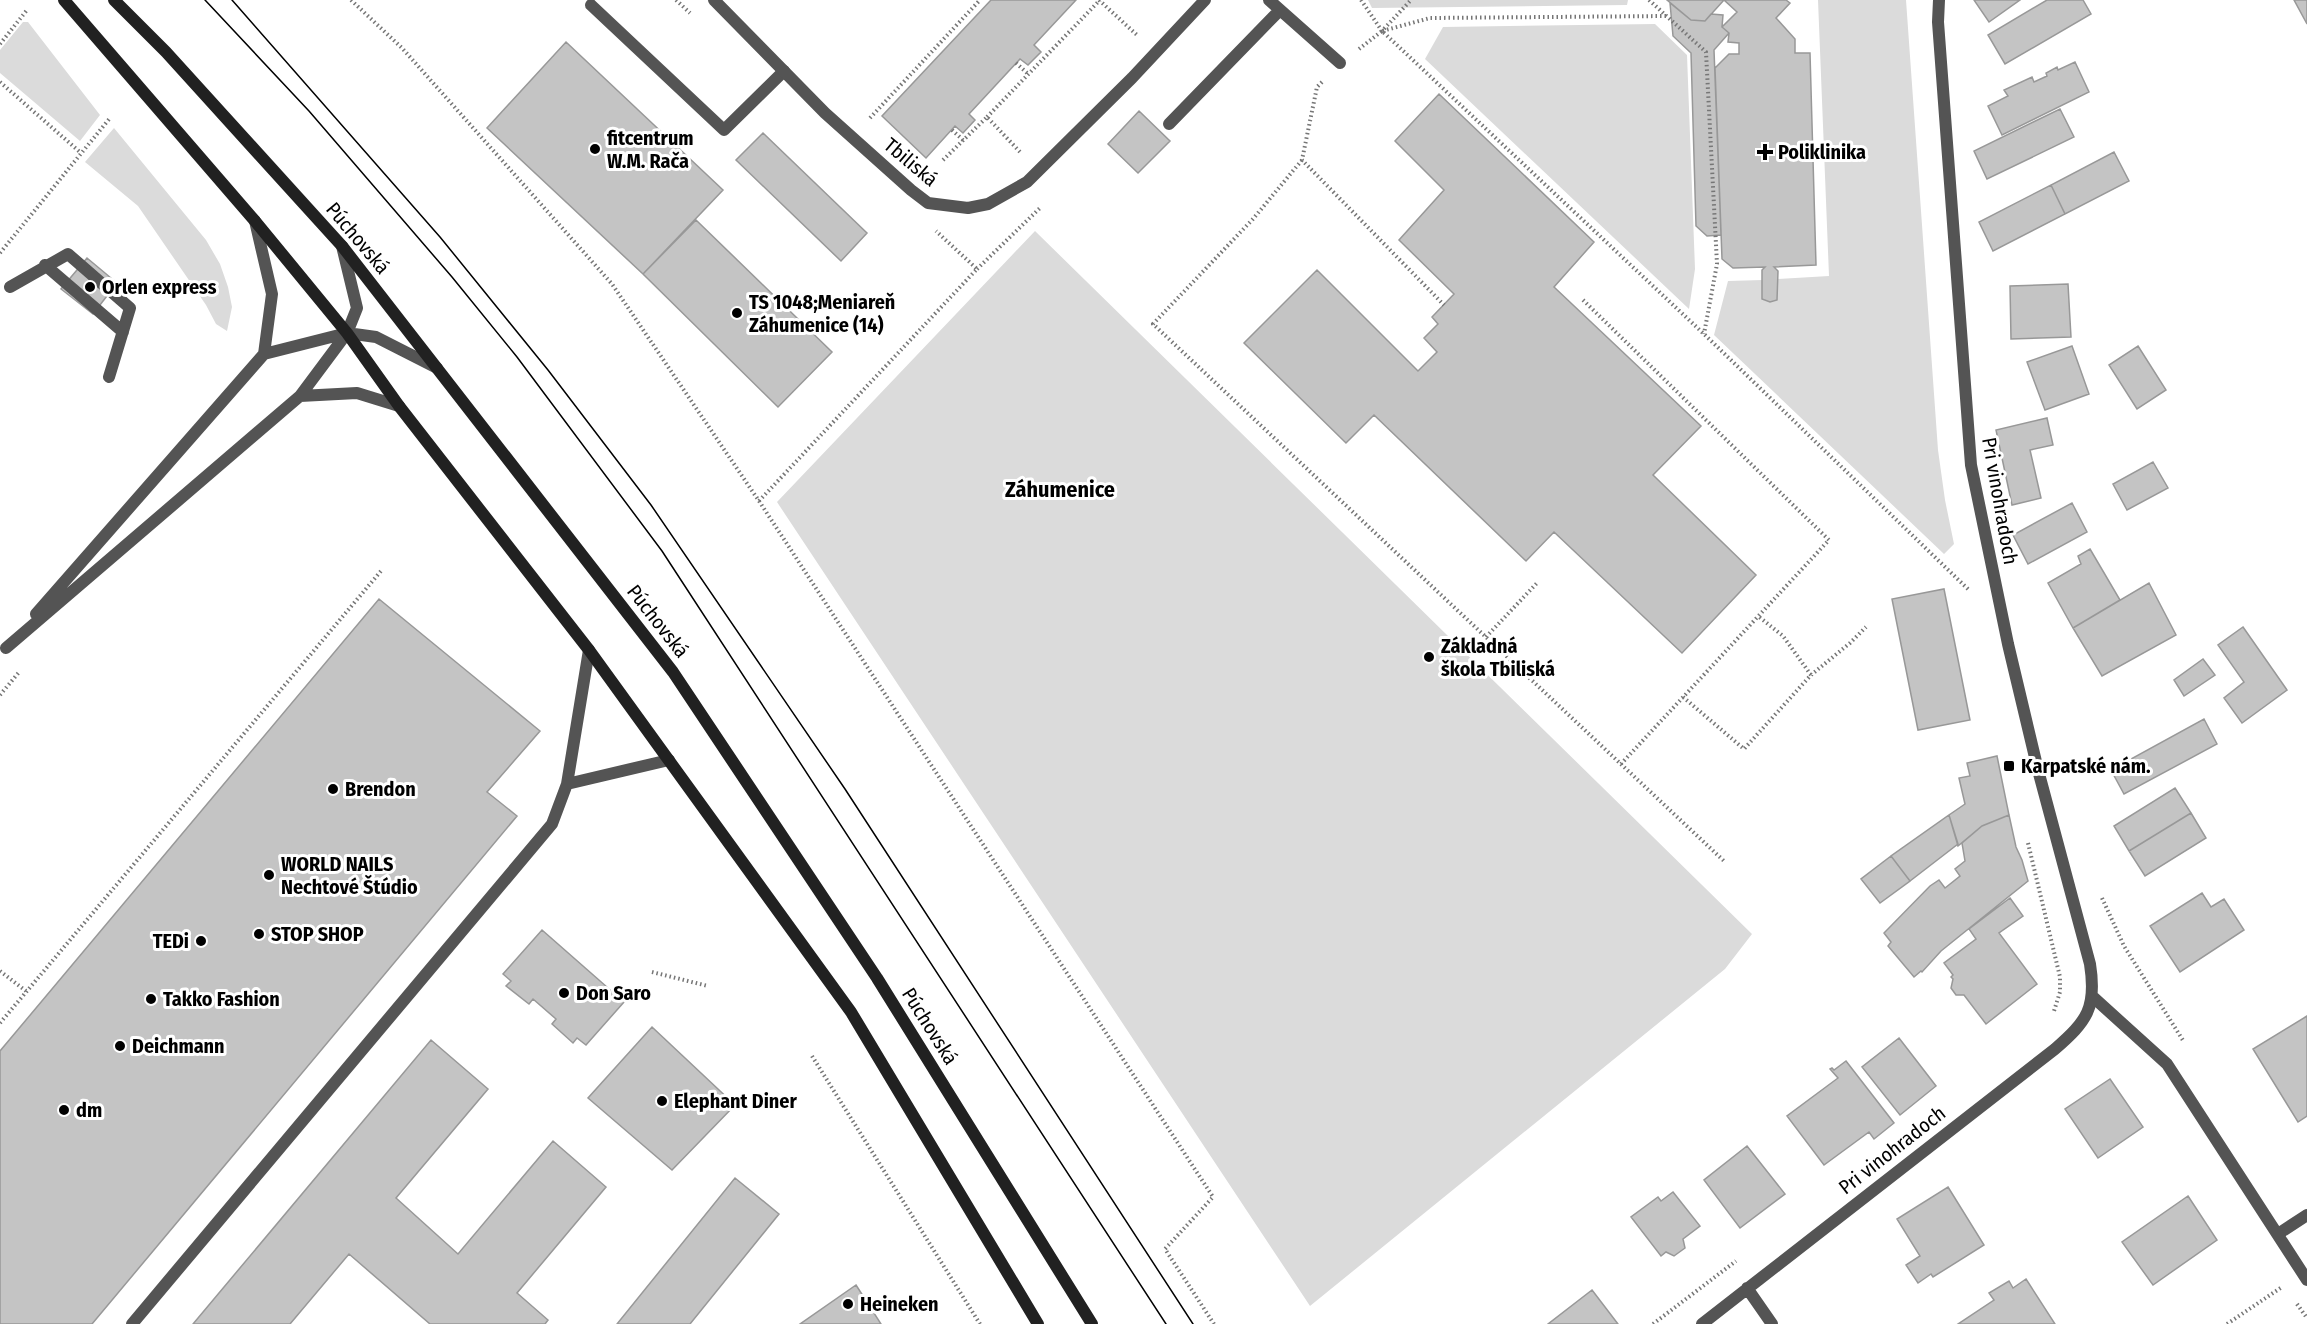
<svg xmlns="http://www.w3.org/2000/svg" width="2307" height="1324" font-family="'Fira Sans Condensed',sans-serif">
  <style>
    .green { fill: #dbdbdb }
    .building { fill: #c4c4c4; stroke: #989898; stroke-width: 1.5 }
    .lines { fill: none; stroke-linecap: round; stroke-linejoin: round }
    .path { stroke: #767676; stroke-width: 4; stroke-dasharray: 1.5 3; stroke-linecap: butt }
    .service { stroke: #545454; stroke-width: 12 }
    .minor { stroke: #545454; stroke-width: 12 }
    .secondary { stroke: #212121; stroke-width: 12 }
    .tram { stroke: #000; stroke-width: 1.5 }
    .poi-dot { fill: #000; stroke: #fff; stroke-width: 2 }
    .labels { text-anchor: middle; stroke-width: 6; stroke-linejoin: round; paint-order: stroke }
    .poi-label { font-size: 20px; font-weight: bold; fill: #000; stroke: #fff; text-anchor: start }
    .street-label { font-size: 20px; fill: #000; stroke: #fff }
    .quarter-label { font-size: 22px; font-weight: bold; fill: #000; stroke: #fff }
  </style>
  <rect width="100%" height="100%" fill="#fff"/>
  <!-- green -->
  <path class="green" d="M1368,0h260l-1,5 -255,3z
    M1818,0h88l32,450 7,50 9,44 -10,10 -230,-219 14,-54 35,-1 -1,19 8,3 7,-2v-21l52,-3z
    M23,22h5l72,93 -20,26 -80,-68v-23z
    M1655,24l32,31 8,214 -6,40 -264,-250 18,-32z
    M114,128l92,112 14,24 8,23 4,20 -5,24 -11,-7 -10,-19 -68,-99 -53,-44z
    M1035,231l717,703 -27,35 -415,337 -533,-804z"/>
  <!-- building -->
  <path class="building" d="M991,0h85l-42,45 7,7 -13,13 -8,-6 -51,55 6,6 -12,13 -8,-7 -29,32 -44,-42z
    M1667,0h57l-19,21 -14,-1z
    M1724,0h62l4,3 -14,15 19,21v14h15l6,212 -42,2 4,4 -1,29 -7,2 -8,-3v-29l3,-3 -32,1 -11,-9 -7,-191 14,-14h10v-11l-11,-1 1,-9 -7,-6 15,-15z
    M1974,0h46l-31,22z
    M2047,0h36l8,14 -86,50 -17,-29z
    M2294,0h13v24z
    M1670,3l21,17 14,1 6,-7 12,1 -1,12 7,6 -15,17 7,185 -14,1 -11,-10 -5,-173 -18,-17z
    M566,42l157,148 -80,84 -156,-146z
    M2075,62l14,30 -87,43 -14,-29 20,-10 -4,-6 28,-13 2,5 13,-6 -1,-3 11,-6 1,3z
    M1439,94l155,148 -40,45 147,139 -48,49 103,100 -74,78 -128,-121 -28,29 -152,-146 -28,28 -102,-100 73,-73 101,101 19,-19 -13,-14 14,-14 -6,-7 22,-23 -55,-54 45,-50 -49,-49z
    M2060,109l14,28 -87,42 -13,-28z
    M1139,111l31,30 -32,32 -30,-29z
    M763,133l104,100 -26,28 -105,-101z
    M2114,152l15,29 -64,33 -14,-29z
    M2051,185l14,29 -72,37 -14,-29z
    M696,220l136,132 -54,55 -135,-133z
    M87,258l30,25 -24,31 -32,-25z
    M2068,284l3,53 -60,2 -1,-53z
    M2072,346l17,48 -44,16 -18,-48z
    M2138,346l28,44 -29,19 -28,-44z
    M2047,418l6,27 -23,5 11,48 -29,7 -16,-75z
    M2153,462l15,26 -41,22 -14,-26z
    M2072,503l15,29 -59,32 -15,-29z
    M2090,549l30,51 -47,28 -25,-45 33,-19 -3,-8z
    M2149,583l27,52 -74,41 -29,-48z
    M1944,589l26,131 -52,10 -26,-131z
    M379,599l161,132 -53,61 30,24 -425,508h-92v-273z
    M2243,627l44,63 -45,33 -18,-25 20,-16 -26,-37z
    M2203,659l12,16 -31,21 -10,-16z
    M2204,719l13,25 -93,50 -13,-24z
    M1997,756l12,59 -27,11 -24,20 -9,-31 16,-11 -6,-26 11,-2 -3,-13z
    M2175,788l16,25 -62,38 -15,-25z
    M2191,813l15,25 -61,38 -16,-25z
    M1949,815l9,29 -48,37 -19,-25z
    M2009,815l7,32 6,13 6,21 -87,70 -19,21 -1,-1 -7,6 -26,-31 3,-4 -7,-9 46,-47 9,-6 6,8 15,-12 -5,-7 10,-8 -3,-18 20,-17z
    M1891,856l19,25 -30,22 -19,-24z
    M2202,893l9,14 13,-8 20,31 -64,42 -30,-46z
    M2010,898l13,18 -24,17 38,51 -51,40 -22,-29h-8l-5,-7 2,-9 -2,-2 2,-2 -9,-12 32,-24 -7,-10z
    M542,930l82,72 -38,43 -9,-7 -4,5 -21,-19 4,-5 -23,-20 -4,5 -23,-18 5,-5 -8,-7z
    M2307,1016v100l-9,6 -45,-73z
    M652,1027l83,78 -63,65 -84,-72z
    M1899,1038l37,48 -36,29 -38,-48z
    M431,1040l57,49 -92,109 62,56 95,-113 53,46 -89,106 31,27 -3,4h-115l-81,-70 -59,70h-97z
    M1846,1061l48,62 -20,16 -5,-7 -45,33 -37,-49 51,-38 -8,-9 2,-1 2,2z
    M2110,1079l33,48 -45,31 -33,-49z
    M1747,1146l38,48 -45,34 -36,-48z
    M735,1178l44,36 -89,110h-73z
    M1948,1187l36,58 -51,32 -2,-3 -13,9 -12,-18 14,-9 -23,-37z
    M1673,1192l27,34 -17,13 2,9 -11,8 -8,-4 -5,4 -30,-39 27,-20 3,4z
    M2188,1196l29,44 -64,45 -31,-43z
    M2026,1279l29,45h-97l36,-24 -5,-7 20,-12 4,7z
    M856,1285l25,39h-81z
    M1592,1290l26,34h-70z"/>
  <g class="lines">
    <!-- path -->
    <path class="path" d="M351,0l51,48 210,236 147,217 454,696 -48,52 49,75
      M676,0l14,13
      M1099,0l39,36
      M1361,0l21,31 29,-31
      M1649,0l57,52 11,212 -13,70
      M1666,16l-236,2 -48,13 322,303 266,257
      M0,44l27,-34
      M1359,49l23,-18
      M1016,63l11,10
      M0,82l81,71
      M1322,82l-5,5 -15,73 142,145
      M987,117l113,-117
      M870,118l110,-118
      M952,130l12,11
      M943,160l44,-43 34,36
      M1302,160l-49,59 -100,105 571,537
      M0,253l110,-135
      M977,269l64,-62
      M1583,300l246,240 -208,224
      M759,501l218,-232 -41,-38
      M1486,637l51,-54
      M1811,675l39,-32 16,-16
      M0,695l20,-24
      M1683,697l61,52 67,-74 -28,-39 -25,-20
      M2028,843l32,134v15l-6,19
      M2102,898l22,48 60,96
      M0,971l26,20
      M652,972l56,14
      M0,1023l381,-452
      M812,1056l168,268
      M2297,1304l10,14
      M1653,1324l83,-63
      M2227,1324l55,-37"/>
    <!-- service -->
    <path class="service" d="M1269,0l71,63
      M591,5l133,125 60,-59
      M1169,124l111,-114
      M45,265l78,67
      M10,287l58,-33 62,54 -21,69
      M264,354l83,-21 29,4 61,31
      M300,396l57,-3 42,13
      M36,614l228,-260 8,-60 -17,-73
      M6,648l294,-252 47,-63 10,-25 -15,-62
      M567,784l102,-24
      M2278,1234l29,-19
      M132,1324l420,-500 15,-40 22,-134"/>
    <!-- minor -->
    <path class="minor" d="M714,0l111,113 86,77 17,13 40,5 20,-4 39,-22 105,-104 73,-78
      M2093,997l74,67 140,216
      M1747,1288l25,36
      M1702,1324l353,-275c32,-28 42,-41 35,-85l-52,-194 -30,-126 -37,-179 -33,-443 1,-22"/>
    <!-- secondary -->
    <path class="secondary" d="M64,0l191,221 92,112 52,73 190,244 262,362 187,312
      M114,0l52,52 176,194 331,426 204,306 215,346"/>
    <!-- tram -->
    <path class="tram" d="M205,0l104,111 143,166 65,80 145,194 504,773
      M232,0l208,237 108,133 103,135 194,284 348,535"/>
  </g>
  <!-- markers -->
  <g class="poi-dot">
    <circle cx="595" cy="149" r="6"/>
    <path d="M1762 143h6v6h6v6h-6v6h-6v-6h-6v-6h6z"/>
    <circle cx="90" cy="287" r="6"/>
    <circle cx="737" cy="313" r="6"/>
    <circle cx="1429" cy="657" r="6"/>
    <rect x="2003" y="760" width="12" height="12" rx="3"/>
    <circle cx="333" cy="789" r="6"/>
    <circle cx="269" cy="875" r="6"/>
    <circle cx="259" cy="934" r="6"/>
    <circle cx="201" cy="941" r="6"/>
    <circle cx="564" cy="993" r="6"/>
    <circle cx="151" cy="999" r="6"/>
    <circle cx="120" cy="1046" r="6"/>
    <circle cx="662" cy="1101" r="6"/>
    <circle cx="64" cy="1110" r="6"/>
    <circle cx="848" cy="1304" r="6"/>
  </g>
  <g class="labels">
    <!-- poi labels -->
    <g class="poi-label">
      <text x="607" y="145">fitcentrum<tspan x="607" dy="23">W.M. Rača</tspan></text>
      <text x="1778" y="159">Poliklinika</text>
      <text x="102" y="294">Orlen express</text>
      <text x="749" y="309">TS 1048;Meniareň<tspan x="749" dy="23">Záhumenice (14)</tspan></text>
      <text x="1441" y="653">Základná<tspan x="1441" dy="23">škola Tbiliská</tspan></text>
      <text x="2021" y="773">Karpatské nám.</text>
      <text x="345" y="796">Brendon</text>
      <text x="281" y="871">WORLD NAILS<tspan x="281" dy="23">Nechtové Štúdio</tspan></text>
      <text x="271" y="941">STOP SHOP</text>
      <text x="189" y="948" text-anchor="end">TEDi</text>
      <text x="576" y="1000">Don Saro</text>
      <text x="163" y="1006">Takko Fashion</text>
      <text x="132" y="1053">Deichmann</text>
      <text x="674" y="1108">Elephant Diner</text>
      <text x="76" y="1117">dm</text>
      <text x="860" y="1311">Heineken</text>
    </g>
    <!-- street labels -->
    <g class="street-label">
      <text transform="translate(911 162) rotate(40)" y="7">Tbiliská</text>
      <text transform="translate(358 238) rotate(50)" y="7">Púchovská</text>
      <text transform="translate(2000 501) rotate(80)" y="7">Pri vinohradoch</text>
      <text transform="translate(658 621) rotate(52)" y="7">Púchovská</text>
      <text transform="translate(930 1026) rotate(58)" y="7">Púchovská</text>
      <text transform="translate(1892 1150) rotate(-38)" y="7">Pri vinohradoch</text>
    </g>
    <!-- quarter labels -->
    <g class="quarter-label">
      <text x="1060" y="497">Záhumenice</text>
    </g>
  </g>
</svg>
